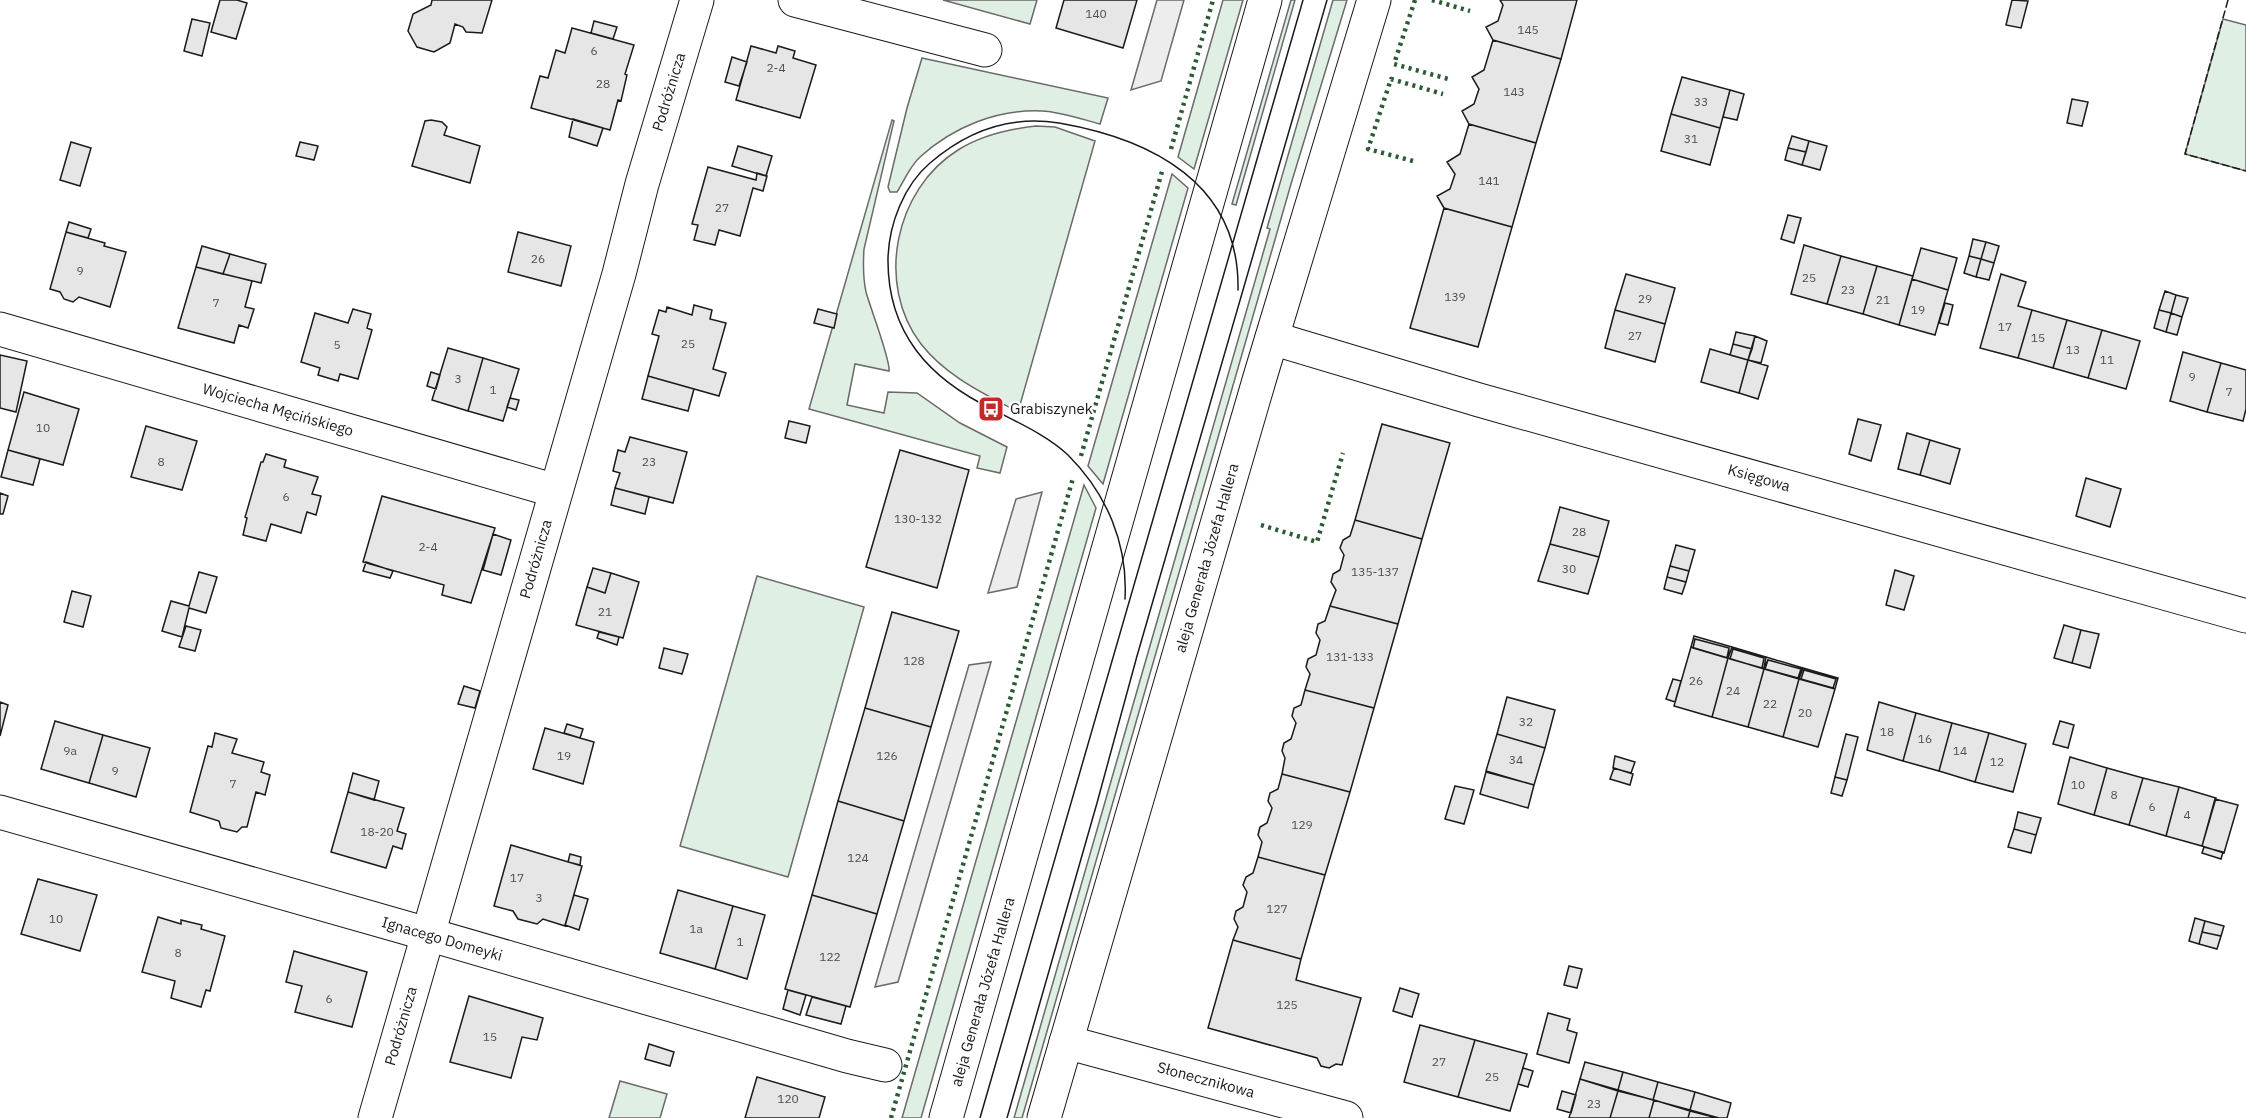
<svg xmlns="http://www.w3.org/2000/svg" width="2246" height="1118" font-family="'IBM Plex Sans',sans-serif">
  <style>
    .green { fill: #e0efe3; stroke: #6a6a6a; stroke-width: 1.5 }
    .parking { fill: #ededed; stroke: #6a6a6a; stroke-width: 1.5 }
    .building { fill: #e6e6e6; stroke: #1a1a1a; stroke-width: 1.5 }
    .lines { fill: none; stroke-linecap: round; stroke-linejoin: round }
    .minor-casing { stroke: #1a1a1a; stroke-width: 35 }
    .major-casing { stroke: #1a1a1a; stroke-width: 35 }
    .minor { stroke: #fff; stroke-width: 33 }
    .major { stroke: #fff; stroke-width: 33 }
    .tram { stroke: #1a1a1a; stroke-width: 1.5 }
    .hedge { stroke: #2b5a34; stroke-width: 4.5; stroke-dasharray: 3 4.5; stroke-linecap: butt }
    .fence { stroke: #1a1a1a; stroke-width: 1.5; stroke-dasharray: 8 3; stroke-linecap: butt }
    .labels { text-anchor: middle; stroke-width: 4.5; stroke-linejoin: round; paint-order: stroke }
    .number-label { font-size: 12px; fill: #4d4d4d }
    .street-label { font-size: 15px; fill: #1a1a1a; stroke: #fff }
    .poi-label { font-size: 15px; fill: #1a1a1a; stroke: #fff; text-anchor: start }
  </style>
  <rect width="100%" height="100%" fill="#fff"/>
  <!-- green -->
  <path class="green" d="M943,0h94l-7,24z
    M1223,0h20l-49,169 -16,-12z
    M1291,0h4l-59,205 -4,-1z
    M1333,0h14l-56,184 -269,934h-8l256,-889 -3,-1z
    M2223,19l23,6v146l-61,-17z
    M922,58l186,40 -8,26c-19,-5 -38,-12 -58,-13 -45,-2 -89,16 -122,46 -10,9 -16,24 -23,35h-7l-2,-5 19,-79z
    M892,120l2,1 -30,128c-1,15 -1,29 2,43 4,15 25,69 23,79l-34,-7 -8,41 37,8 4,-21 29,1 43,30 47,24 -7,26 -23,-5 3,-12 -171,-47z
    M1036,126l19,1 40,14 -77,271c-35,-19 -72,-36 -97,-68 -46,-60 -26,-155 37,-194 24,-15 51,-21 78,-24z
    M1172,174l16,14 -85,296 -15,-18z
    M1084,485l12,23 -175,610h-19z
    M757,576l107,31 -76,270 -108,-31z
    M620,1081l47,13 -7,24h-51z"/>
  <!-- parking -->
  <path class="parking" d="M1157,0h27l-23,81 -30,9z
    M1042,492l-25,95 -29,6 28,-94z
    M991,662l-93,320 -23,5 94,-322z"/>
  <!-- building -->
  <path class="building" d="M220,0h17l10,3 -11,36 -25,-7z
    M432,0h60l-10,33 -16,-1 -3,-5 -8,-3 -5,19 -16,9 -17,-5 -9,-16 5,-17 18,-9z
    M1064,0h73l-14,48 -67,-20z
    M1500,0h77l-16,59 -68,-19 -7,-13 12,-6 5,-16z
    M2012,0l16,1 -7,27 -15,-3z
    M192,19l18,4 -8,33 -18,-5z
    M594,21l23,6 -4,12 -22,-6z
    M572,28l62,17 -9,29 2,1 -6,26 -3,-1 -8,30 -79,-22 9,-32 8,2 8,-28 9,3z
    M1493,40l68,19 -25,84 -67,-19 -7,-13 12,-7 5,-15 -7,-12 12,-7z
    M751,46l25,7 2,-7 17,5 -2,7 23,7 -16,53 -64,-18z
    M732,57l15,5 -8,24 -14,-4z
    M1682,77l48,13 -10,38 -49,-14z
    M1730,90l14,4 -7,26 -14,-3z
    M2072,99l16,3 -6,24 -15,-3z
    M1671,114l49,14 -10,37 -49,-14z
    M573,119l30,9 -6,18 -28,-9z
    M431,120l11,2 5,5 -3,8 36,11 -10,37 -58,-17 13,-45z
    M1469,124l67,19 -24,84 -68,-19 -7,-12 13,-7 5,-15 -8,-12 13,-8z
    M1792,136l17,5 -3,11 -18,-4z
    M1809,141l18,5 -7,24 -18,-5z
    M71,142l20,6 -11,38 -20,-6z
    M300,142l18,4 -4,14 -18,-4z
    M738,146l34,10 -6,20 -34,-10z
    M1788,148l18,4 -4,13 -17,-5z
    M708,167l48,13 1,-7 10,3 -4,15 -10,-3 -13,48 -21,-6 -4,15 -21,-5 4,-15 -6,-1z
    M1444,208l68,19 -34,120 -68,-19z
    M1788,215l13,3 -7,25 -13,-4z
    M69,222l22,7 -3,9 -22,-6z
    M66,232l39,11 -1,3 22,6 -16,55 -31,-10 -6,5 -9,-3 -4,-7 -10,-3z
    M518,232l53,14 -10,40 -53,-14z
    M1973,239l13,3 -5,17 -12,-3z
    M1986,242l13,4 -5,17 -13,-4z
    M1804,245l37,11 -14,48 -36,-10z
    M202,246l28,8 -7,20 -27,-7z
    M1921,248l36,10 -9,32 -36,-11z
    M230,254l36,10 -5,19 -38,-9z
    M1841,256l36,10 -14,48 -36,-10z
    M1969,256l12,3 -5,18 -12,-4z
    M1981,259l13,4 -5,17 -13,-3z
    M1877,266l36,10 -14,49 -36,-11z
    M196,267l56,14 -7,26 9,2 -6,19 -9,-3 -5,18 -56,-15z
    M1626,274l49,14 -10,36 -50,-14z
    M2001,274l25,8 -8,24 14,4 -14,48 -38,-10z
    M1912,279l36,11 -13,45 -36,-10z
    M2165,291l11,4 -5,18 -12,-3z
    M2176,295l12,3 -6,19 -11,-4z
    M1945,303l8,2 -5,20 -9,-2z
    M694,305l18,5 -2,9 16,4 -13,46 13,4 -7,23 -71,-20 11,-40 -7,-2 7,-24 7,2 1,-5 25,8z
    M353,309l18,5 -4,14 5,2 -14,49 -18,-5 -2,7 -20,-6 2,-7 -19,-6 14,-49 33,10z
    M818,309l19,5 -3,14 -20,-5z
    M1615,310l50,14 -10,38 -50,-14z
    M2032,310l35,10 -14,48 -35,-10z
    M2159,310l12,3 -5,19 -12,-4z
    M2171,313l11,4 -5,18 -11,-3z
    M2067,320l35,10 -14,48 -35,-10z
    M2102,330l38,11 -14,48 -38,-11z
    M1736,332l19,4 -3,13 -19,-5z
    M1755,336l12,5 -6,22 -13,-3z
    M1733,344l19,5 -4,11 -18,-5z
    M448,348l35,10 -15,53 -36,-11z
    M1710,349l38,11 -9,33 -38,-11z
    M2183,352l38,11 -14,49 -37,-11z
    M0,355l27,6 -11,51 -16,-4z
    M483,358l36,11 -16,52 -35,-10z
    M1748,360l20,6 -10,33 -19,-6z
    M2221,363l25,7v39l-3,12 -36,-9z
    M431,372l9,3 -4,14 -9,-3z
    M648,376l46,13 -6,22 -46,-12z
    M24,392l55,17 -16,56 -55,-15z
    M510,398l9,2 -3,10 -9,-3z
    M1858,419l23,6 -10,36 -22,-7z
    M789,421l21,5 -4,17 -21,-5z
    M1382,424l68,19 -28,96 -67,-19z
    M146,426l51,15 -15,49 -51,-13z
    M1907,433l23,7 -10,35 -22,-6z
    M630,437l57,15 -14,51 -58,-15 5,-15 -7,-2 5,-21 7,2z
    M1930,440l30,9 -10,35 -30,-9z
    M8,450l32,9 -7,26 -32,-8z
    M900,450l69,20 -32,118 -71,-21z
    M266,454l20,6 -2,7 34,10 -6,17 9,2 -5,19 -9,-3 -6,21 -30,-9 -5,17 -23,-6 4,-17 -2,-1 1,-3 15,-52h2z
    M2086,478l35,11 -11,38 -34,-11z
    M615,488l34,9 -4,17 -34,-9z
    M0,493l8,3 -5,18h-3z
    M382,496l113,32 -24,75 -29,-8 2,-10 -81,-23z
    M1560,507l49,14 -10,36 -49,-13z
    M1355,520l67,19 -24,85 -68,-18 6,-16 -5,-8 2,-8 7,-4 4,-15 -4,-7 3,-8 7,-4z
    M493,534l18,6 -10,35 -18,-5z
    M1550,544l49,13 -11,37 -50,-13z
    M1676,545l19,5 -6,21 -19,-5z
    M366,562l27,9 -3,7 -27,-7z
    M1670,566l19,5 -3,11 -19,-5z
    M593,568l18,5 -6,20 -18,-6z
    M1895,570l19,6 -10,34 -18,-5z
    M199,572l18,5 -11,36 -17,-5 -7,29 -20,-6 9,-30 18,5z
    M611,573l28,9 -16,56 -47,-13 11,-38 18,6z
    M1667,577l19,5 -4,12 -18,-5z
    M72,591l19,5 -8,31 -19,-5z
    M1330,606l68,18 -24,84 -69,-18 5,-16 -4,-7 2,-8 8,-4 4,-15 -4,-7 2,-9 7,-3z
    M892,612l67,19 -28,96 -66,-19z
    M2064,625l17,5 -9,33 -18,-5z
    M186,626l15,4 -6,21 -16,-4z
    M2081,630l18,4 -9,34 -18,-5z
    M599,632l20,5 -2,8 -20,-7z
    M1694,636l38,11 -4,11 1,-10 -34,-9 -2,9 -2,-1z
    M1695,639l34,9 -2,10 -34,-10z
    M1691,647l37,11 -16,59 -38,-11z
    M1732,647l34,10 -2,11h-2l2,-10 -31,-9 -3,10 -2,-1z
    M664,648l24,6 -6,20 -23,-6z
    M1733,649l31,9 -2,10 -32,-9z
    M1766,657l37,11 -4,11 2,-10 -33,-9 -4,8z
    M1728,658l36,11 -16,58 -36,-10z
    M1768,660l33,9 -3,9 -33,-9z
    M1803,668l35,10 -3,11 -2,-1 3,-9 -32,-9 -3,9h-2z
    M1764,669l35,10 -16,58 -35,-10z
    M1804,670l32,9 -3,9 -32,-9z
    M1673,679l8,2 -6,21 -9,-3z
    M1799,679l36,10 -17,58 -35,-10z
    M464,686l16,5 -5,17 -17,-4z
    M1305,690l69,18 -24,84 -68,-18 3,-16 -3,-7 2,-8 7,-4 5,-16 -4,-7 2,-8 7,-3z
    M1507,697l48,13 -10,38 -48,-14z
    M0,702l8,3 -8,31z
    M1879,702l37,11 -13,48 -36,-11z
    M865,708l66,19 -27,94 -66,-20z
    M1916,713l36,10 -13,48 -36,-10z
    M55,721l48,14 -14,48 -48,-14z
    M2060,721l14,4 -6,23 -15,-4z
    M1952,723l37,10 -14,49 -36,-11z
    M567,724l16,5 -3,9 -16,-5z
    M545,728l49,14 -11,42 -50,-15z
    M215,733l22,6 -5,14 32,9 -3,10 9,3 -5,20 -9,-3 -9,35h-5l-5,5 -16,-4 -2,-7 -29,-9 18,-66 4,1z
    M1989,733l37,11 -13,48 -38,-10z
    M1497,734l48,14 -11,37 -48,-14z
    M1846,734l12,3 -11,43 -12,-3z
    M103,735l47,13 -14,49 -47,-14z
    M1615,756l20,6 -4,11 -18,-5z
    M2070,757l37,11 -13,47 -36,-11z
    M1614,768l19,6 -3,11 -20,-6z
    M2107,768l36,10 -14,47 -35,-10z
    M1486,772l48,13 -6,23 -48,-14z
    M353,773l26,8 -5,19 -26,-8z
    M1282,774l68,18 -25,83 -67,-18 4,-15 -4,-7 2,-8 7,-4 5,-15 -4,-7 2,-8 8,-4z
    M1835,777l12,3 -5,16 -11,-3z
    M2143,778l36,9 -13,49 -37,-11z
    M1455,786l19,4 -10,34 -19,-5z
    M2179,787l37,11 -14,48 -36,-10z
    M348,792l56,16 -7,23 9,3 -4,15 -9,-3 -7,22 -55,-16z
    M2215,799l23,6 -14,48 -22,-7z
    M838,801l66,20 -27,93 -65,-19z
    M2018,812l23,6 -5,17 -22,-6z
    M2014,829l22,6 -5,18 -23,-6z
    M511,845l71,21 -17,60 -22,-7 -6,5 -19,-5 -5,-8 -19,-5z
    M2204,847l19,5 -2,7 -19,-6z
    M570,854l11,3 -1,8 -12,-3z
    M1258,857l67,18 -24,84 -68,-19 5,-13 -4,-8 2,-8 7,-4 4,-15 -4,-7 3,-8 7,-4z
    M38,879l59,16 -17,56 -59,-17z
    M678,890l55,16 -18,63 -55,-16z
    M574,895l14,4 -9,31 -14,-5z
    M812,895l65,19 -27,93 -65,-18z
    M733,906l32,9 -18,64 -32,-10z
    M158,917l23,7v-4l21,5 -1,4 24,7 -15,55 -4,-1 -5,17 -30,-9 4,-17 -33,-9z
    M2195,918l10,3 -6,23 -10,-3z
    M2205,921l19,5 -3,10 -19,-4z
    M2202,932l19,4 -4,13 -18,-5z
    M1233,940l68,19 -5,21 65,18 -19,67 -6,-1 -7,4 -8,-2 -4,-8 -109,-30z
    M294,951l73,21 -15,55 -57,-15 7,-26 -16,-4z
    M1569,966l13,3 -5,19 -13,-3z
    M1400,988l19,6 -7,23 -19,-6z
    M788,990l18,5 -6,20 -17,-6z
    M469,996l74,22 -6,22 -15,-3 -11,41 -61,-16z
    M812,997l34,9 -5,18 -35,-9z
    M1548,1013l22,6 -3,11 10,3 -8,30 -32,-9z
    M1420,1025l55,15 -17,57 -54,-15z
    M1475,1040l52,14 -17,57 -52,-14z
    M649,1044l25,8 -4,14 -25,-7z
    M1585,1062l38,10 -5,18 -38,-11z
    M1523,1068l10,3 -5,16 -10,-3z
    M1623,1072l35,10 -5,18 -35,-10z
    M757,1077l68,20 -6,21h-74z
    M1580,1079l38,12 -8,27h-41z
    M1658,1082l37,10 -5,18 -37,-10z
    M1562,1091l14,4 -5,18 -14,-4z
    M1618,1091l36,9 -5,18h-39z
    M1695,1092l36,11 -4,15h-8l-29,-8z
    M1654,1100l36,11 -2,7h-39z
    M1690,1111l27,7h-29z"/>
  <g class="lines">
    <!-- minor casing -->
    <g class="minor-casing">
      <path id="minor" d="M795,0l190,50
        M0,329l556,162
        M1272,338l207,62 767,216
        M0,812l403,115 444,129 38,9
        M1066,1042l280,76
        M375,1118l244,-844 23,-90 55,-184"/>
    </g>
    <!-- major casing -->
    <g class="major-casing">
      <path id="major" d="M946,1118l319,-1118
        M1044,1118l216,-741 114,-377"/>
    </g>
    <!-- minor -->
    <use href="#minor" class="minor"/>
    <!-- major -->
    <use href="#major" class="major"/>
    <!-- tram -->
    <path class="tram" d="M1125,599c3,-55 -18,-105 -57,-144 -20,-19 -49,-32 -74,-45 -65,-31 -107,-77 -106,-152 1,-34 16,-73 42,-95 37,-32 79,-48 129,-40 92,16 181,60 179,167
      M980,1118l323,-1118
      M1007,1118l90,-315 40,-147 190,-656"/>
    <!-- hedge -->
    <path class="hedge" d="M1415,0l-21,64 58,16
      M1432,0l38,11
      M1171,149l42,-149
      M1413,161l-45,-12 23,-70 52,15
      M1081,456l82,-288
      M1261,525l56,17 26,-89
      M891,1118l182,-640"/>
    <!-- fence -->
    <path class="fence" d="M2228,0l-43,154 61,17"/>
  </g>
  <!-- icons -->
  <defs>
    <g id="bus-square" transform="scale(1.35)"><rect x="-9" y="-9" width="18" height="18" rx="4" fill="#c62828" stroke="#fff"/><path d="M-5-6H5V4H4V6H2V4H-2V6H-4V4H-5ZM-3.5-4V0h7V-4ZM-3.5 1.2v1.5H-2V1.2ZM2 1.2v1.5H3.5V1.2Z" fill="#fff"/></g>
  </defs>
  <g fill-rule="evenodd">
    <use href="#bus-square" x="991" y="409"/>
  </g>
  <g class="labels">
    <!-- number labels -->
    <g class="number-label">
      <text x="1096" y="18">140</text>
      <text x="1528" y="34">145</text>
      <text x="594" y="55">6</text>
      <text x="776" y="72">2-4</text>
      <text x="603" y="88">28</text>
      <text x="1514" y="96">143</text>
      <text x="1701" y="106">33</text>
      <text x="1691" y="143">31</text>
      <text x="1489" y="185">141</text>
      <text x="722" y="212">27</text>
      <text x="538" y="263">26</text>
      <text x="80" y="275">9</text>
      <text x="1809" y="282">25</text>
      <text x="1848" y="294">23</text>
      <text x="1455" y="301">139</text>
      <text x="1645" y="303">29</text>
      <text x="1883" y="304">21</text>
      <text x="216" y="307">7</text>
      <text x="1918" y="314">19</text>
      <text x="2005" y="331">17</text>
      <text x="1635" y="340">27</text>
      <text x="2038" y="342">15</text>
      <text x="688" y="348">25</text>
      <text x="337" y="349">5</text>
      <text x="2073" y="354">13</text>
      <text x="2107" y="364">11</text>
      <text x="2192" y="381">9</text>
      <text x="458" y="383">3</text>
      <text x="493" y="394">1</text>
      <text x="2229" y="396">7</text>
      <text x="43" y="432">10</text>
      <text x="161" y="466">8</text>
      <text x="649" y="466">23</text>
      <text x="286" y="501">6</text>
      <text x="918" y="523">130-132</text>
      <text x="1579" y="536">28</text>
      <text x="428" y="551">2-4</text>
      <text x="1569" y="573">30</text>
      <text x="1375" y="576">135-137</text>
      <text x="605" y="616">21</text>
      <text x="1350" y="661">131-133</text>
      <text x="914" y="665">128</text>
      <text x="1696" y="685">26</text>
      <text x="1733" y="695">24</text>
      <text x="1770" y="708">22</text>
      <text x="1805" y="717">20</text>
      <text x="1526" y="726">32</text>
      <text x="1887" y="736">18</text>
      <text x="1925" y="743">16</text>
      <text x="70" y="755">9a</text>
      <text x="1960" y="755">14</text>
      <text x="564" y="760">19</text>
      <text x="887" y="760">126</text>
      <text x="1516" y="764">34</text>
      <text x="1997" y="766">12</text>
      <text x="115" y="775">9</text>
      <text x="233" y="788">7</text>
      <text x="2078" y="789">10</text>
      <text x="2114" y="799">8</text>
      <text x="2152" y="811">6</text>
      <text x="2187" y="819">4</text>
      <text x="1302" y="829">129</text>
      <text x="377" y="836">18-20</text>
      <text x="858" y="862">124</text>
      <text x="517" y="882">17</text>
      <text x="539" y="902">3</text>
      <text x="1277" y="913">127</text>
      <text x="56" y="923">10</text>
      <text x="696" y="933">1a</text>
      <text x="740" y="946">1</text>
      <text x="178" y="957">8</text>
      <text x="830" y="961">122</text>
      <text x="329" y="1003">6</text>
      <text x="1287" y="1009">125</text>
      <text x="490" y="1041">15</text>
      <text x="1439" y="1066">27</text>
      <text x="1492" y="1081">25</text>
      <text x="788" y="1103">120</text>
      <text x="1594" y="1108">23</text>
    </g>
    <!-- street labels -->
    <g class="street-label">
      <text transform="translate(669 92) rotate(-73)" y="5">Podróżnicza</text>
      <text transform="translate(278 410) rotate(16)" y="5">Wojciecha Męcińskiego</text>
      <text transform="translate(1759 478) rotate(16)" y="5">Księgowa</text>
      <text transform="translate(1207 558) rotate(-74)" y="5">aleja Generała Józefa Hallera</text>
      <text transform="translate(536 559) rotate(-74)" y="5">Podróżnicza</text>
      <text transform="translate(442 939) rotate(16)" y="5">Ignacego Domeyki</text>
      <text transform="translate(983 992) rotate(-74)" y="5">aleja Generała Józefa Hallera</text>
      <text transform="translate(401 1026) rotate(-74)" y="5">Podróżnicza</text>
      <text transform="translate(1206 1080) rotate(15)" y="5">Słonecznikowa</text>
    </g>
    <!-- poi labels -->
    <g class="poi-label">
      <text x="1010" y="414">Grabiszynek</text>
    </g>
  </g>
</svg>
